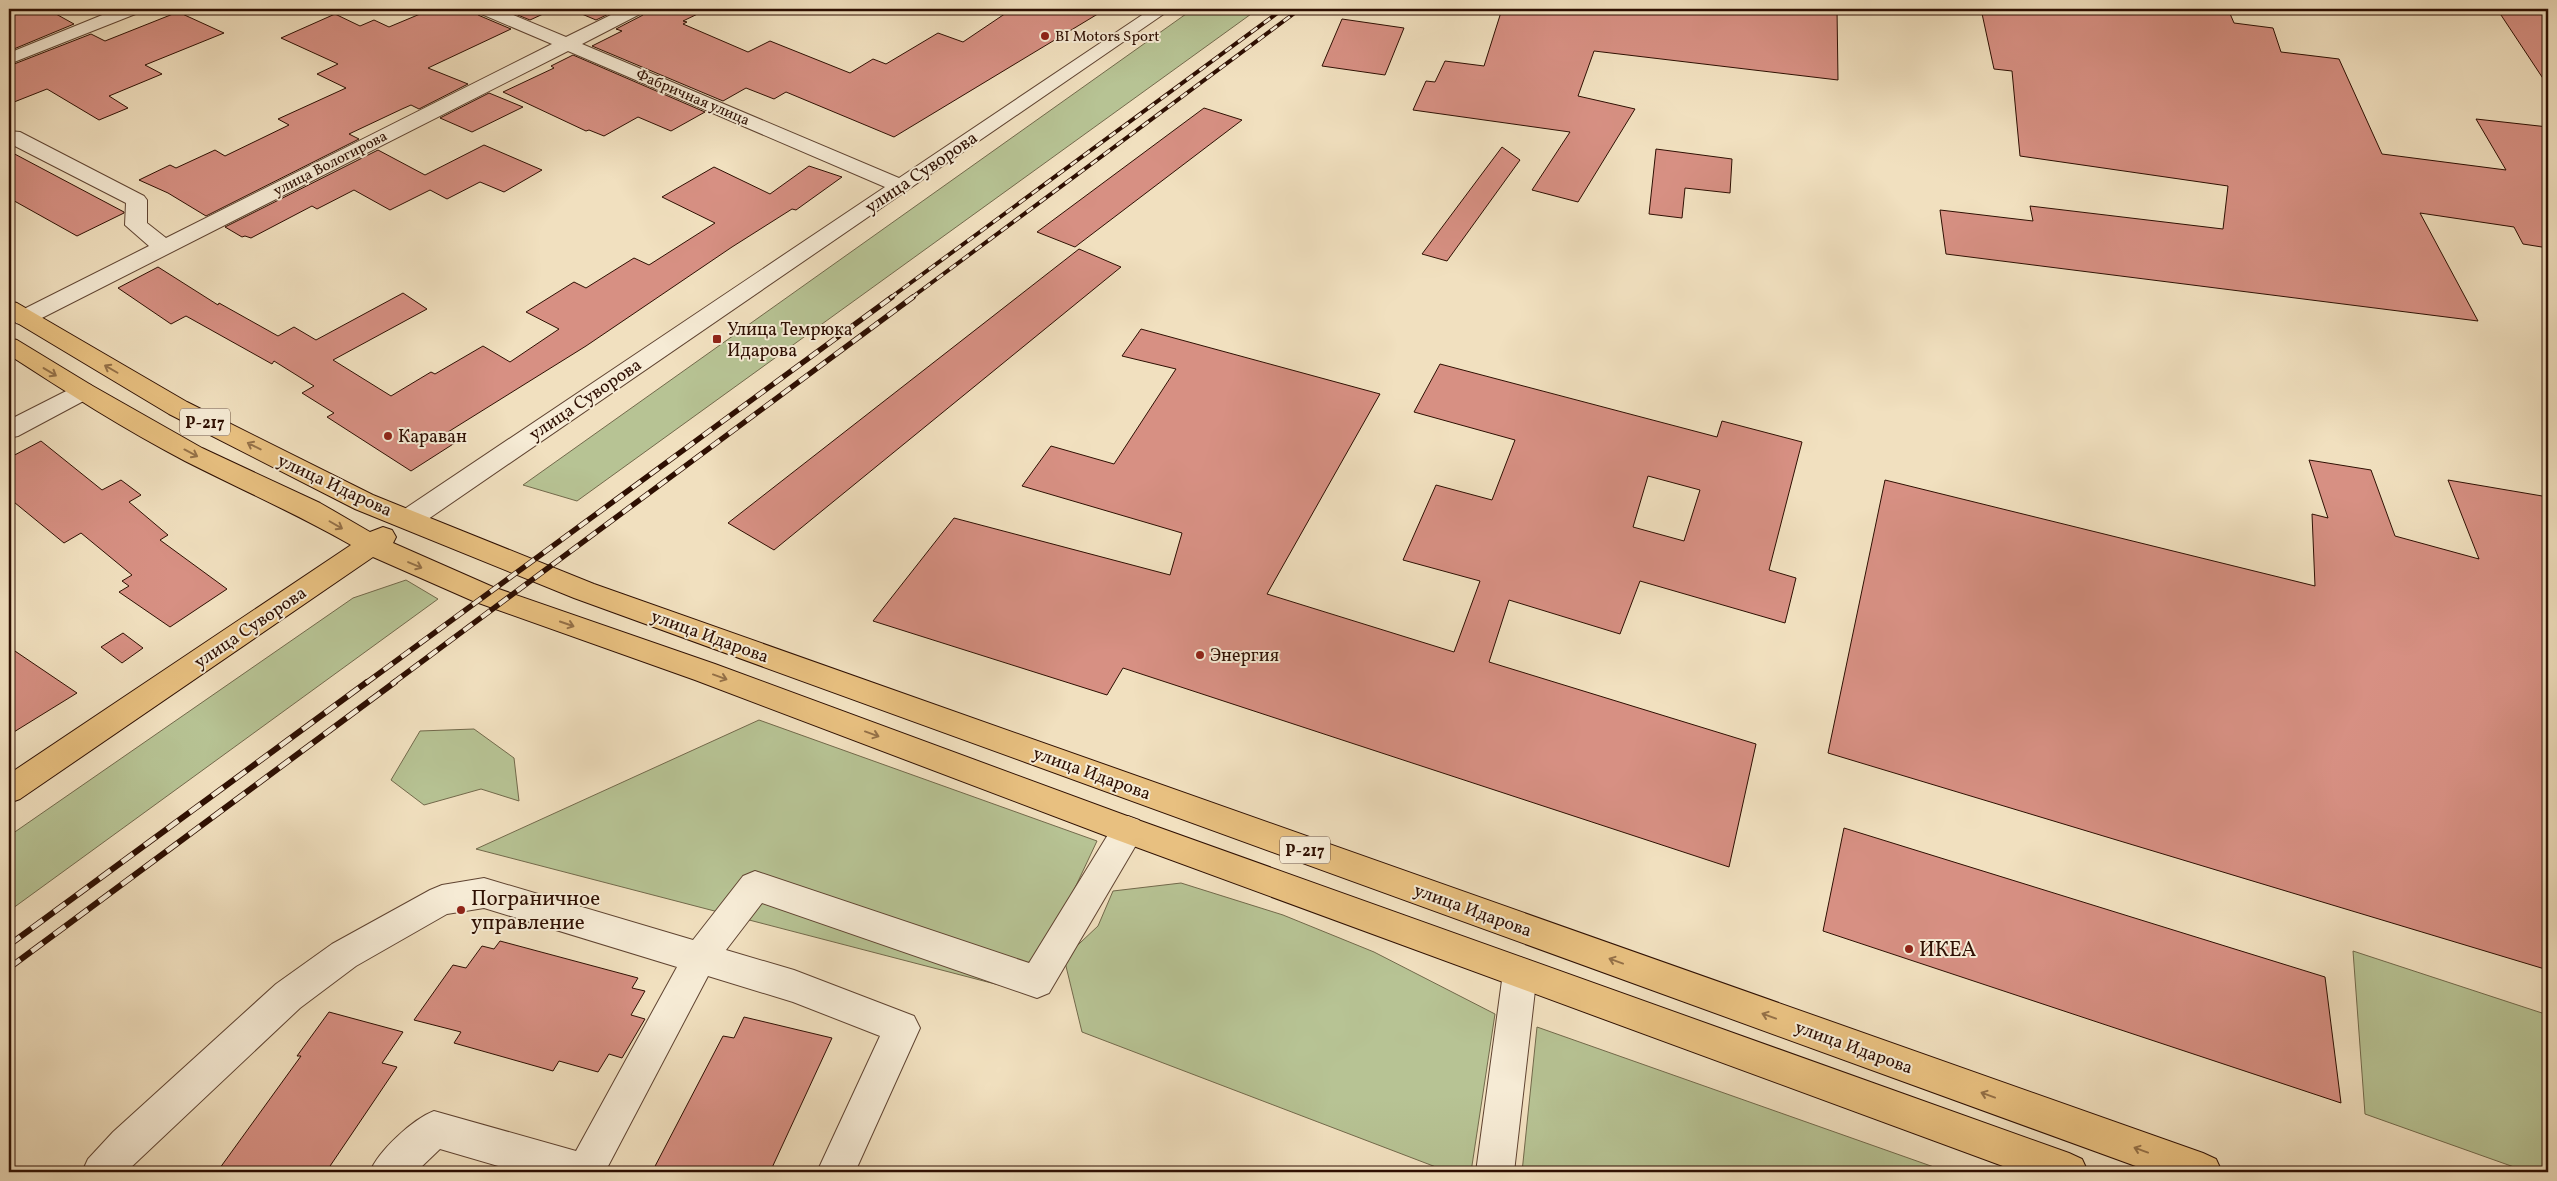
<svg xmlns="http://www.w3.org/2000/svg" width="2557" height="1181" font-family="Vollkorn,serif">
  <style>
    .green { fill: #b7c394; stroke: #72694b }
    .building { fill: #d79083; stroke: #2e0f02; fill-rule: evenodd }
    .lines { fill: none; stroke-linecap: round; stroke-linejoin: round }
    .minor-casing { stroke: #5f4331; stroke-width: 2 }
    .major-casing { stroke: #2e0f02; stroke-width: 2 }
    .minor { fill: #f6ebd5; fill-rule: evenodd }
    .major { fill: #e8c080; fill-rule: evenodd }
    .rail-far2-casing { stroke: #2e0f02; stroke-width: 4 }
    .rail-far1-casing { stroke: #2e0f02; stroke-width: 5.5 }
    .rail-casing { stroke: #2e0f02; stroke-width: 6 }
    .rail-far2 { stroke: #f6ebd5; stroke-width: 2.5; stroke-dasharray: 8; stroke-linecap: butt }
    .rail-far1 { stroke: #f6ebd5; stroke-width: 4; stroke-dasharray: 11; stroke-linecap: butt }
    .rail { stroke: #f6ebd5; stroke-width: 4.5; stroke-dasharray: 14; stroke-linecap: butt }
    .oneway { stroke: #947047 }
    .poi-dot { fill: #8f2418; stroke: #f6ebd5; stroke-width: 2 }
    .labels { text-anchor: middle; stroke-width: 4; stroke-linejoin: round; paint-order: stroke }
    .far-poi-label { font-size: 15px; fill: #2e0f02; stroke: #f6ebd5; text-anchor: start }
    .far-street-label { font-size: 15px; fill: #2e0f02; stroke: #f6ebd5 }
    .shield { fill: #f6ebd5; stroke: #6a5141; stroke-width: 1 }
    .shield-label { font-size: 16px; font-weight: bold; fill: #2e0f02 }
    .street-label { font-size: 18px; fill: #2e0f02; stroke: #f6ebd5 }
    .poi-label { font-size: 18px; fill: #2e0f02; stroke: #f6ebd5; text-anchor: start }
    .near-poi-label { font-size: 21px; fill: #2e0f02; stroke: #f6ebd5; text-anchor: start }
  </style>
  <rect width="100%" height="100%" fill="#f1e0bf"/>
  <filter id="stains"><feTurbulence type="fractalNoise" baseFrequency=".004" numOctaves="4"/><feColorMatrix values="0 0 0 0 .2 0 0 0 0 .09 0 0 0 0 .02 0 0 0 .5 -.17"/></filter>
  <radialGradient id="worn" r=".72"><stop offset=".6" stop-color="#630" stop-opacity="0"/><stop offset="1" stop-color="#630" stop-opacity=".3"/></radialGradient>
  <!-- green -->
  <path class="green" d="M1193,9h65l-681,492 -54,-16z
    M406,580l32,19 -429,312v-75l344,-238z
    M759,720l338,121 -71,151 -550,-143z
    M474,729l40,29 5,43 -38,-12 -57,16 -33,-25 29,-49z
    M1181,883l102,32 91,37 121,62 -24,158h-22l-367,-140 -18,-74 34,-32 15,-35z
    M2353,951l195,64v157h-20l-163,-58z
    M1537,1027l411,145h-426z"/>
  <!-- building -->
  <path class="building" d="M9,9h38l27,15 -65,27z
    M432,9h42l4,6 33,14 -83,39 40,16 -49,25 -8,-4 -9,4 -53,25 10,5 -153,77 -38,-23 -29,-13 31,-15 6,3 39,-18 10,6 64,-31 -11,-6 68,-31 -29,-14 21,-10 -57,-26 54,-24 25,12 14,-6 15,7z
    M503,9h51l-24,11z
    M570,9h49l-23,11z
    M647,9h61l-25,12 4,1 -4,2 65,28 22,-11 80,32 23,-14 13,5 52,-31 25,9 49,-33h94l-212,128 -108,-45 -12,7 -28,-11 -23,13 -131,-55 30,-15 -6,-2 27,-14z
    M1502,9h335l1,71 -244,-29 -16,45 57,13 -57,93 -46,-12 38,-58 -157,-22 13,-29 9,1 10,-21 39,5z
    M1981,9h247l6,14 39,5 8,24 58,7 43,95 124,16 -30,-51 72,8v121l-25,-4 -9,-17 -94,-14 58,108 -532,-67 -6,-44 93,11 -3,-15 193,23 5,-43 -208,-30 -8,-85 -18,-2z
    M2497,9h51v77z
    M178,12l46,21 -79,32 17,9 -53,22 19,12 -29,12 -52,-31 -38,15v-38l82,-32 14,7z
    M1342,19l62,9 -19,47 -63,-9z
    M573,55l132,57 -34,19 -33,-14 -34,19 -15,-6 -3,1 -83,-39 51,-24 -3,-2z
    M489,93l34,14 -51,25 -32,-14z
    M1204,108l38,12 -167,127 -38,-15z
    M484,145l58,25 -38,22 -24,-10 -33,17 -17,-9 -40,20 -36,-20 -37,19 -5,-3 -61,32 -6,-2 -3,1 -17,-10 153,-77 47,25z
    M1502,147l18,13 -73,101 -25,-7z
    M1656,149l76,10 -2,34 -45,-5 -3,30 -33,-4z
    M9,151l115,61v1l-47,23 -68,-38z
    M809,166l33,11 -46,33 -4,-1 -60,38 -146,99 -138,86 13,7 -50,32 -84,-54 7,-4 -32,-20 12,-7 -40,-25 -2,3 -86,-48 -15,8 -53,-36 40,-21 60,38 1,-2 59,33 16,-9 22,13 87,-47 24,16 -94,51 58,36 40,-24 4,2 48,-28 27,16 49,-33 -33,-17 48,-30 12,6 48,-30 15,7 66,-42 -53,-26 52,-30 56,27z
    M1079,249l42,18 -347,283 -46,-27z
    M1141,329l239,65 -113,200 187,58 26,-71 -77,-21 33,-75 56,15 23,-60 -101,-28 26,-48 277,73 5,-16 80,21 -33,128 27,8 -11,45 -145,-42 -20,53 -111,-34 -20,62 267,82 -27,123 -606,-199 -16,27 -234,-74 81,-103 216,57 12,-42 -160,-47 29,-40 63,18 62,-95 -54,-13zM1648,476l52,14 -16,51 -51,-14z
    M41,441l61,49 19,-10 20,15 -12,7 39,33 -8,5 67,49 -57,38 -51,-35 10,-6 -7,-5 10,-6 -51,-42 -17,10 -55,-45v-40z
    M2309,460l62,10 24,66 84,23 -31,-79 100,17v473l-720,-217 57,-273 430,106 -3,-72 16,4z
    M123,633l20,15 -21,15 -21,-16z
    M9,647l68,46 -68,42z
    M1844,828l481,149 16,126 -518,-172z
    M500,941l138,37 -6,10 13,3 -14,24 14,4 -23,39 -13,-4 -11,18 -39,-11 -6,10 -99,-28 7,-11 -47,-12 39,-55 13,3 16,-22 12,3z
    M329,1012l74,20 -21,31 15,4 -71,105h-109l84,-116h-4z
    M744,1017l88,21 -62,134h-118l71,-136 11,2z"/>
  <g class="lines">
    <!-- minor casing -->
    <g class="minor-casing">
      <path id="minor" d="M117,9h24l-3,4 -129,51v-11z
        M476,9h23l67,28 57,-28h22l-3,4 -60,31 317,134 252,-169h20l-753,517 -9,2 -9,-2 -4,-7 4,-7 485,-325 -317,-136 -536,272 -8,2 -8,-2 -3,-5 3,-5 133,-67 -24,-21 1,-22 -117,-60v-12l11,1 124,64 3,4v23l19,15 386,-194 -73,-31z
        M82,383l9,2 3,6 -3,6 -73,39 -9,2v-18z
        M1128,816l11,4 5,10 -5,10 -90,153 -12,5 -275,-95 -36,47 68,20 120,46 6,12 -65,144h-38l63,-136 -87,-34 -85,-26 -103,196h-86l-79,-23 -24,23h-46c8,-21 43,-53 64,-61l142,40 101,-184 -193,-59 -37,6 -91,52 -56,42 -174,164h-44l6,-13 25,-27 163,-148 56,-40 98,-54 12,-5 42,-7 209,62 50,-64 12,-5 274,92 88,-143z
        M1520,957l12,5 5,11 -23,199h-38l27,-199 5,-11z"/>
    </g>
    <!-- major casing -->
    <g class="major-casing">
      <path id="major" d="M9,301l8,2 170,99 186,93 221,89 1609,569 13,6 6,13h-70l-1578,-574 -219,-89 -186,-95 -160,-96z
        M9,338l8,2 74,45 111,63 118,55 50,29 13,-5 9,3 4,7 -3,6 100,44 222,77 423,156 931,333 13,6 6,13h-69l-902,-332 -422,-160 -222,-79 -100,-44 -353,242 -11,4v-29l342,-229c-54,-31 -111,-56 -166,-84 -61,-32 -119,-69 -176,-106z"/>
    </g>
    <!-- minor -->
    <use href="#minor" class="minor"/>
    <!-- major -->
    <use href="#major" class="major"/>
    <!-- rail-far2 casing -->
    <g class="rail-far2-casing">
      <path id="rail-far2" d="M890,298l393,-289
        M911,298l389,-289"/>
    </g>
    <!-- rail-far1 casing -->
    <g class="rail-far1-casing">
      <path id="rail-far1" d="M366,683l526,-386
        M393,683l520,-386"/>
    </g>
    <!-- rail casing -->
    <g class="rail-casing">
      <path id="rail" d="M9,945l358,-263
        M9,968l386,-286"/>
    </g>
    <!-- rail-far2 -->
    <use href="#rail-far2" class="rail-far2"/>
    <!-- rail-far1 -->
    <use href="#rail-far1" class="rail-far1"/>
    <!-- rail -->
    <use href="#rail" class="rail"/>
  </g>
  <!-- one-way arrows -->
  <defs><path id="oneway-shaft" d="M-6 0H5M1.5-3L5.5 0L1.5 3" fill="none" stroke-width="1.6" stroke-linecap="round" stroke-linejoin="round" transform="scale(1.25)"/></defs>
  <g class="oneway">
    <use href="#oneway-shaft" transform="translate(111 369) rotate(-150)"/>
    <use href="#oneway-shaft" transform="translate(50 372) rotate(31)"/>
    <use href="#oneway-shaft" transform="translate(254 446) rotate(-153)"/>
    <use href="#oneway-shaft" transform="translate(191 453) rotate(28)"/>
    <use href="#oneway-shaft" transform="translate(336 525) rotate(30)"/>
    <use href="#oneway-shaft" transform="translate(415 565) rotate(23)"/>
    <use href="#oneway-shaft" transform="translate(567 624) rotate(19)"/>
    <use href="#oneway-shaft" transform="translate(720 677) rotate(20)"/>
    <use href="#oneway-shaft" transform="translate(872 734) rotate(20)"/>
    <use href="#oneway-shaft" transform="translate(1616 961) rotate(-160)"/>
    <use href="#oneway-shaft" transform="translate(1769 1016) rotate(-160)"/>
    <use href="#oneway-shaft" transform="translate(1988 1095) rotate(-160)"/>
    <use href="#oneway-shaft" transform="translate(2141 1150) rotate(-160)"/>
  </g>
  <!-- markers -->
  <g class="poi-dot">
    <circle cx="1045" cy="36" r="5"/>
    <rect x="712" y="334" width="10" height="10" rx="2.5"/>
    <circle cx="388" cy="436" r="5"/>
    <circle cx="1200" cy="655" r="5"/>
    <circle cx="461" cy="910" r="5"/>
    <circle cx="1909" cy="949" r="5"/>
  </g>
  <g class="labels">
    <!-- far-poi labels -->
    <g class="far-poi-label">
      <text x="1055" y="41">BI Motors Sport</text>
    </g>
    <!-- far-street labels -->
    <g class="far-street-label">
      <text transform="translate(693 97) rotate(23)" y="5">Фабричная улица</text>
      <text transform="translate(330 163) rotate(-27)" y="5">улица Вологирова</text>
    </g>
    <!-- shield labels -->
    <g class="shield">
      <rect x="180" y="408.5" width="50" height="27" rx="4"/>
      <rect x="1280" y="836.5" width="50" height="27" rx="4"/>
    </g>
    <g class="shield-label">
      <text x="205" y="428">Р-217</text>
      <text x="1305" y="856">Р-217</text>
    </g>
    <!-- street labels -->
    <g class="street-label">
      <text transform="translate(921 172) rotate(-34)" y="6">улица Суворова</text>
      <text transform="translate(585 399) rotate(-34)" y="6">улица Суворова</text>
      <text transform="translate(335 485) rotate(25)" y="6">улица Идарова</text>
      <text transform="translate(250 627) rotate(-34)" y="6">улица Суворова</text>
      <text transform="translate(710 636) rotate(20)" y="6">улица Идарова</text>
      <text transform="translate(1092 773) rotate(20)" y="6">улица Идарова</text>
      <text transform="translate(1473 910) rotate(20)" y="6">улица Идарова</text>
      <text transform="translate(1854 1047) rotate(20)" y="6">улица Идарова</text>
    </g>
    <!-- poi labels -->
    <g class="poi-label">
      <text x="727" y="335">Улица Темрюка<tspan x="727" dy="21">Идарова</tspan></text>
      <text x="398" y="442">Караван</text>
      <text x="1210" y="661">Энергия</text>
    </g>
    <!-- near-poi labels -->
    <g class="near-poi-label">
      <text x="471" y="905">Пограничное<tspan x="471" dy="24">управление</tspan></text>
      <text x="1919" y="956">ИКЕА</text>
    </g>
  </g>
  <!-- margin -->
  <rect width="2557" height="1181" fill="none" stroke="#f1e0bf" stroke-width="30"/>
  <rect x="10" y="10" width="2537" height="1161" fill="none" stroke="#2e0f02" stroke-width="2.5"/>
  <rect x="15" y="15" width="2527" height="1151" fill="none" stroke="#2e0f02"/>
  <rect width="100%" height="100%" filter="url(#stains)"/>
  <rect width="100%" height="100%" fill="url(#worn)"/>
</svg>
